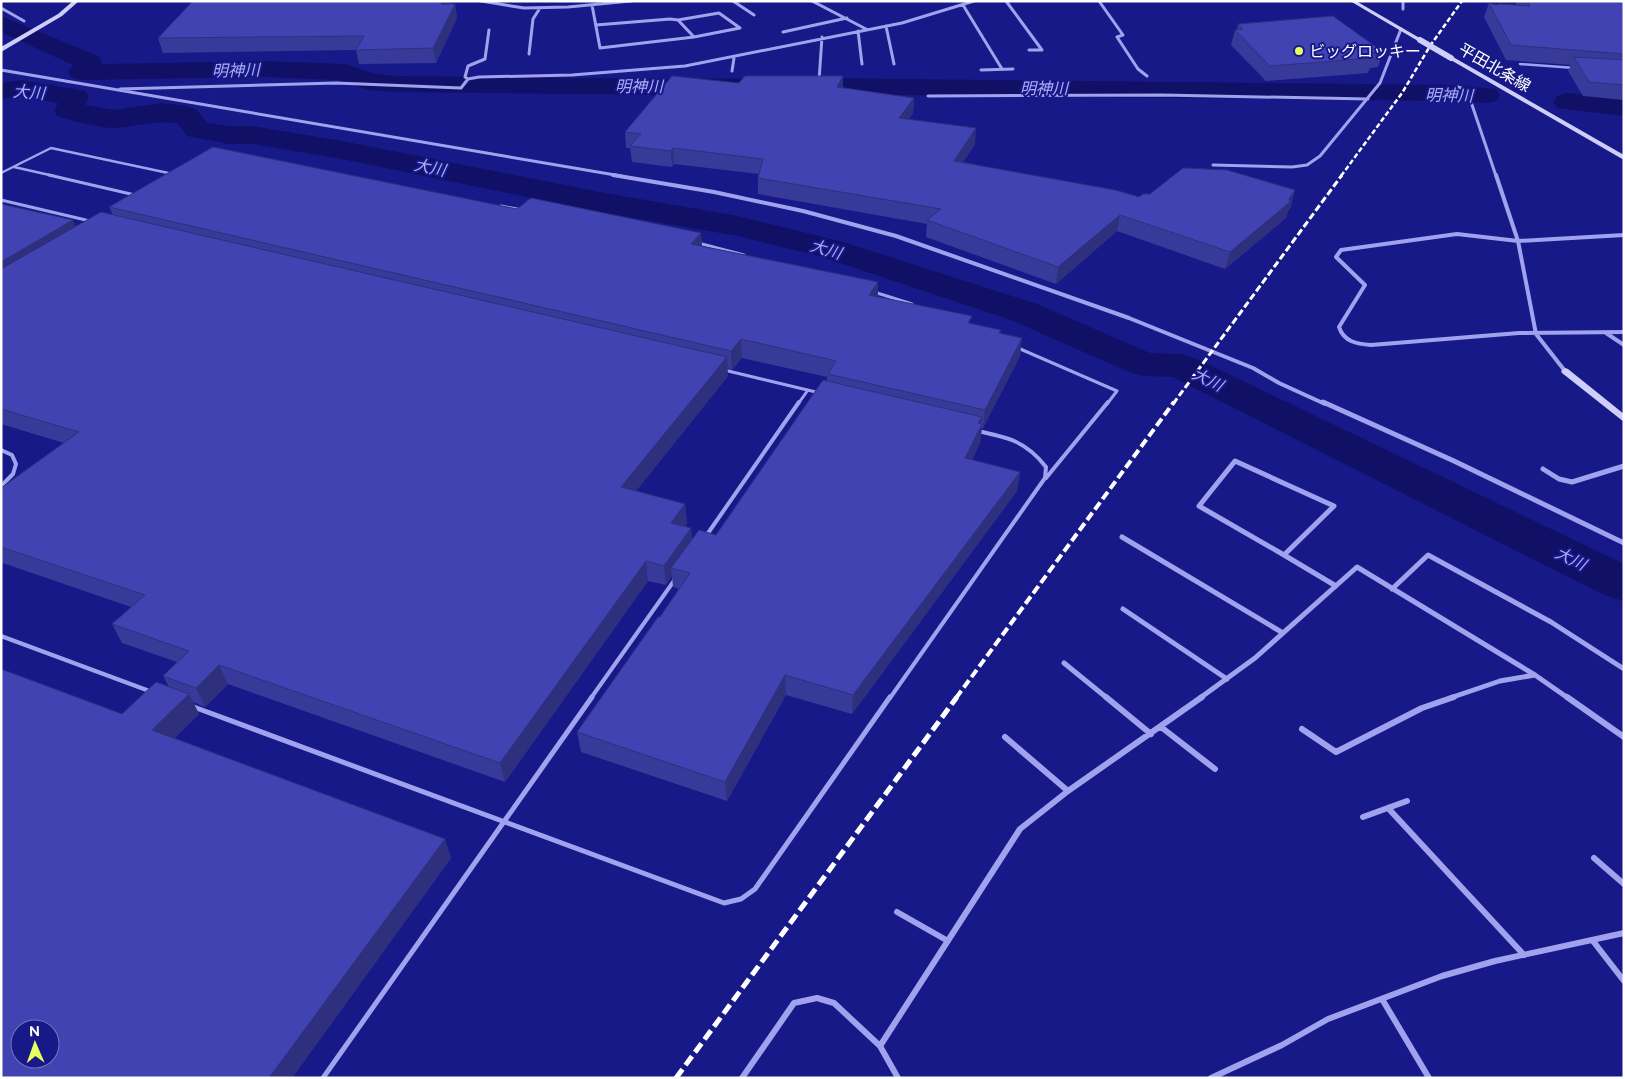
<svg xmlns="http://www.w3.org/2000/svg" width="1625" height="1079" font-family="Figtree,'Noto Sans JP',sans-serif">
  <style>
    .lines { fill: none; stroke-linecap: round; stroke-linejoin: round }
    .river { fill: #101066; fill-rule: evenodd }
    .lane-far3 { stroke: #a1a2ed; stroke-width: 2.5 }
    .lane-far2 { stroke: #a1a2ed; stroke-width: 3 }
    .lane-far1 { stroke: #a1a2ed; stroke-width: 4 }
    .lane { stroke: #a1a2ed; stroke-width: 5 }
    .street-far3 { stroke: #a1a2ed; stroke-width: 3 }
    .street-far2 { stroke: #a1a2ed; stroke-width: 4 }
    .street-far1 { stroke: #a1a2ed; stroke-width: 5 }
    .street { stroke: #a1a2ed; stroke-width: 6 }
    .secondary { fill: #cdcef9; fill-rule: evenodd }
    .rail-far3 { stroke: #fff; stroke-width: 2.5; stroke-dasharray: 5 2.5; stroke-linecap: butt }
    .rail-far2 { stroke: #fff; stroke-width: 3; stroke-dasharray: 7 3; stroke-linecap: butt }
    .rail-far1 { stroke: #fff; stroke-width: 4; stroke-dasharray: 9 4; stroke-linecap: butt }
    .rail { stroke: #fff; stroke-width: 5; stroke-dasharray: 11 5; stroke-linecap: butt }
    .secondary-bridge { stroke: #cdcef9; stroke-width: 6 }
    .wall { fill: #383a99; fill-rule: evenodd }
    .shaded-wall { fill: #2e2f7d }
    .building { fill: #4143b2; stroke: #2e2f7d; fill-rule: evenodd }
    .poi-dot { fill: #e8ff5d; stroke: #181988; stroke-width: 2 }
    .labels { text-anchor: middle; stroke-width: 4; stroke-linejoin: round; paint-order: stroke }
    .far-poi-label { font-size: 16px; fill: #fff; stroke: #181988; text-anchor: start }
    .far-street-label { font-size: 16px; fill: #fff; stroke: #181988 }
    .far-water-label { font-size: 16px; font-style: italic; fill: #acaef5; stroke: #181988 }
  </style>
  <rect width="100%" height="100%" fill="#181988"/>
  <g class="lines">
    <!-- river -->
    <path class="river" d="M1,16l97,40 4,6 -1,2 162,-3 83,3 29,10 22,2 272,3 150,-1 637,7 40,4 4,6 -4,6 -10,2 -30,-2 -637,-7 -150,1 -272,-3 -29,-2 -30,-10 -75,-3 -181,3 -10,-2 -4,-6 5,-7 -72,-33z
      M21,80l64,11 4,6 -4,8 29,5 48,-7 24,3 10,3 11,14 22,3h24l89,15 263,52 133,23 105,26 194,62 113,49 31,1 14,4 429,206v37l-17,-5 -51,-25 -383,-194 -30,-1 -14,-4 -118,-52 -192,-64 -81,-20 -133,-23 -263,-54 -89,-15h-24l-42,-8 -10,-13c-22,-3 -41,4 -62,5 -16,0 -41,-7 -57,-11l-4,-6 4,-8 -37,-7 -20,3v-16z
      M1567,93l57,5v18l-67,-8 -4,-6 4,-6z"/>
    <!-- lane-far3 -->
    <path class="lane-far3" d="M1520,64l55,4
      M14,167l40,9
      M1,173l50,-25 122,26"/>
    <!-- lane-far2 -->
    <path class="lane-far2" d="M49,175l86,20
      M1,200l89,21
      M501,206l21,4
      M698,243l46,12
      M874,292l38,12
      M1018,348l99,43 -10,13
      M724,370l96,23
      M798,404l10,-14"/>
    <!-- lane-far1 -->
    <path class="lane-far1" d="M1,450l11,5 4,9 -3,10 -12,12
      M1046,478l62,-76
      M706,536l93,-134
      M1,636l151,56
      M591,698l85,-120
      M890,698l155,-220 1,-11c-20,-26 -39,-30 -69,-36"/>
    <!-- lane -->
    <path class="lane" d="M191,706l533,197 17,-4 14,-10 135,-192
      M323,1078l269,-381"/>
    <!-- street-far3 -->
    <path class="street-far3" d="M481,1l43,7 44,-1 63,-6
      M733,1l21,14
      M812,1l54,28
      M1006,1l36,49h-13
      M1099,1l24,34 -6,2 21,32 9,7
      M1403,1v8
      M592,5l8,43 94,-11 -16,-17 -8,-1 -74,6
      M963,5l39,64
      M1,8l23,13
      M678,20l41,-7 21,15 -46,9
      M886,26l8,38
      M858,31l4,33
      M783,32l64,-14
      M529,54l4,-35 7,-11
      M1,70l620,106
      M981,70l32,-1
      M732,71l2,-13
      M468,79l-3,-2 3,-11 17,-7 4,-29
      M819,81l3,-44
      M1458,87l6,2 5,7 27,80
      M120,89l216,-6 125,5 7,-9 11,-2 93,-2 113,-9 217,-43 72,-22
      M928,96l234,-1 206,4
      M1213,165l79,2 15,-2 13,-9 60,-73 21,-54"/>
    <!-- street-far2 -->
    <path class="street-far2" d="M613,175l101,17 89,19 93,25 233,82 124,50 26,15 46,21
      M1496,175l22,66 -61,-7 -116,16 -5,7 29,28 -26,42c5,15 18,17 32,18l148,-12 105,-1
      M1606,333l18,12
      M1565,371l-29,-37 -18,-93 106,-6"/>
    <!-- street-far1 -->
    <path class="street-far1" d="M1323,402l131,59 170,82
      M1235,461l99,45 -50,49 -85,-49z
      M1543,469l16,10 13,3 52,-16
      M1122,537l161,96
      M1284,555l52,31
      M1392,589l36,-34 123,67 73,47
      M1123,609l104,70
      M1064,663l43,35
      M1200,698l55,-40 102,-91 178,108 33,23
      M1450,698l50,-17 35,-6"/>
    <!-- street -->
    <path class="street" d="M1106,697l45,37
      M1567,697l57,40
      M1161,727l54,42
      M1302,729l34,23 86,-44 32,-11
      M1005,737l63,54
      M1388,808l136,147
      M1363,817l44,-16
      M1594,858l30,26
      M897,912l51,29
      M1593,941l31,40
      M1382,999l47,79
      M880,1046l140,-217 48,-38 134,-94
      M742,1078l52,-75 23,-5 17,5 46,43 18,32
      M1211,1078l71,-33 46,-26 114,-43 53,-15 129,-28"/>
    <!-- secondary -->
    <path class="secondary" d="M73,1h6l-17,15 -61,36v-5l57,-33z
      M1350,1h6l67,39 -5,1z
      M1449,57h4l171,98v5l-175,-101z
      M1565,368l3,1 56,45v8l-62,-49 -1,-2z"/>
    <!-- rail-far3 -->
    <path class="rail-far3" d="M1341,176l61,-83 28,-47 32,-45"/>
    <!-- rail-far2 -->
    <path class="rail-far2" d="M1173,404l169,-229"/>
    <!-- rail-far1 -->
    <path class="rail-far1" d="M956,698l218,-296"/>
    <!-- rail -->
    <path class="rail" d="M676,1078l281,-381"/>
    <!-- secondary-bridge -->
    <path class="secondary-bridge" d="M1420,40l31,18"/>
  </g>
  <!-- wall -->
  <path class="wall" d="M1514,1h110v99l-41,-4 -15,-25 3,-6 -65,-5 -22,-43 5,-14 7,2h21z
    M452,3l-1,1h4l2,14 -21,45 -77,1 -3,-14 -193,3 -5,-15z
    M1238,24l145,28 -5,15 -8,1 -2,5 -102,8 -35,-36 4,-15h2z
    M843,88l71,10 -1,15 -4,6 66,25 -12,18 176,35 152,10 -3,4 -2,7 -61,51 -108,-38 -61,53 -130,-47 1,-13 -169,-30v-16l1,-4 -85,-10 -2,3 -40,-5 -2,-14h-4l-1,-16z
    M1,204l75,22 37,-11 -4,-8 408,2 184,24 1,13 176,36v15l93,26 30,10 19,23 -37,72h-1l-2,15 -8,17 48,12 -3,19 -165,223 -66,-19 -59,106 -146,-49 -4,-20 83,-115 19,-28 -6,-2 -1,-11 -6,9 -18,-4 -143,201 -277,-98 -23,23 -12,-5 6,12 -25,24 271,101 6,19 -159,220h-291l121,-364 47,-27 -6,-11 14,-14 -55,-19 -10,-19 19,-17 -128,-44 -2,2v-77l63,-45 -63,-19zM742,358l85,19v4l-111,154 -24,5 -1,-12 -6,-2 2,-3 -2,-19 -49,-13 92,-115 -1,-8 5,2z"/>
  <!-- shaded-wall -->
  <path class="shaded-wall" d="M443,1h9v2l-8,15 -3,-14z
    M455,4l2,14 -21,45 -3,-15z
    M843,76v15l-6,-4z
    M914,98l-1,15 -14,20v-15z
    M976,128l-1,16 -22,33 1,-16z
    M673,148l1,16 -2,3 -1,-16z
    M1295,190l-4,17 -3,4 -2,7 -61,51 5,-17 59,-53z
    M1120,215l-3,16 -61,53 2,-17z
    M73,220l7,17 -79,47v-22z
    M701,233l1,17 -11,-6z
    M878,282v18l-9,-5z
    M1022,338l-2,18 -37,72 2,-18z
    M741,339l1,19 -10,12 -1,-19z
    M727,357l1,19 -104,130 -3,-19z
    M982,417l-2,11 2,-4 -2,19 -16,34 1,-19 13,-35z
    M1020,472l-3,19 -165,223 1,-19z
    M685,504l2,19 -14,19 -2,-19z
    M691,528l1,19 -21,21 1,8 -6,9 -2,-19z
    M646,561l2,20 -143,201 -5,-19z
    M219,665l9,19 -23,23 -9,-19z
    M785,675l1,20 -59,106 -2,-19z
    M189,694l10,20 -36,36 -11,-20z
    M445,839l6,19 -159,220h-23z"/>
  <!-- building -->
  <path class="building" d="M193,1h250l-2,3h14l-22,44 -77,2 8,-14 -206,2z
    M1527,1h97v53l-113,-9 -22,-42 7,2 4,-1 30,2z
    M1333,16l50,36 -16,1 6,5 -103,8 -35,-36 8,-1 -5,-5z
    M1574,57l50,3v25l-35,-3z
    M672,76l67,7 6,-7h98l-6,11 77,11 -15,20 77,10 -22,33 161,29 24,7 4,-3h7l33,-26 44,2 68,20 -6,9 1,3 -60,50 -110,-37 -62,52 -131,-47 14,-11 -183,-31 5,-19 -90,-11 -2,3 -41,-5 11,-12 -16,-2z
    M213,147l304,62 14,-11 170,35 -10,11 187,38 -9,13 103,21 -4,7 33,7 -2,3 23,5 -37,72 -157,-36 8,-13 -95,-22 -10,12 -622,-144z
    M1,204l72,16 -72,42z
    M101,212l626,145 -106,130 64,17 -14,19 20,5 -27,38 -18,-5 -146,202 -281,-98 -23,23 -33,-12 26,-25 -77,-27 33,-29 -144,-48v-59l78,-56 -78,-23v-140z
    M823,380l159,37 -4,6 4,1 -17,34 55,14 -167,223 -68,-20 -60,107 -148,-50 81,-115h2l30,-44 -19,-5 28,-38 17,5z
    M1,669l121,45 34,-32 33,12 -37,36 293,109 -176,239h-268zM20,1029h30v30h-30z"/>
  <!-- markers -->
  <circle class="poi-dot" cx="1299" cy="51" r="5"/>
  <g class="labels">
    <!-- far-poi labels -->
    <g class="far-poi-label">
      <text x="1309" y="57">ビッグロッキー</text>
    </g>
    <!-- far-street labels -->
    <g class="far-street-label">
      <text transform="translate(1495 67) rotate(30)" y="6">平田北条線</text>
    </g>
    <!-- far-water labels -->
    <g class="far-water-label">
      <text transform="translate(236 70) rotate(-1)" y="6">明神川</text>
      <text x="639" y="92">明神川</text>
      <text x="1044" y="94">明神川</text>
      <text transform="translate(29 92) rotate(4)" y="6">大川</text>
      <text transform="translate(1449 95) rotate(1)" y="6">明神川</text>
      <text transform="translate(430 167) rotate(11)" y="6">大川</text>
      <text transform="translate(826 249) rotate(16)" y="6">大川</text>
      <text transform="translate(1208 379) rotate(26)" y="6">大川</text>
      <text transform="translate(1571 558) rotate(26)" y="6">大川</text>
    </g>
  </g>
  <!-- border -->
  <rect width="1625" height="1079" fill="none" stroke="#ffffff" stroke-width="5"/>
  <!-- north arrow -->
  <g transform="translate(35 1044) rotate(358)"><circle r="24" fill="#181988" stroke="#7475b8"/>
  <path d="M0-4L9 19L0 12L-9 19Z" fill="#e8ff5d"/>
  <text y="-8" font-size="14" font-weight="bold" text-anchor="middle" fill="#ffffff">N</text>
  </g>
</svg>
